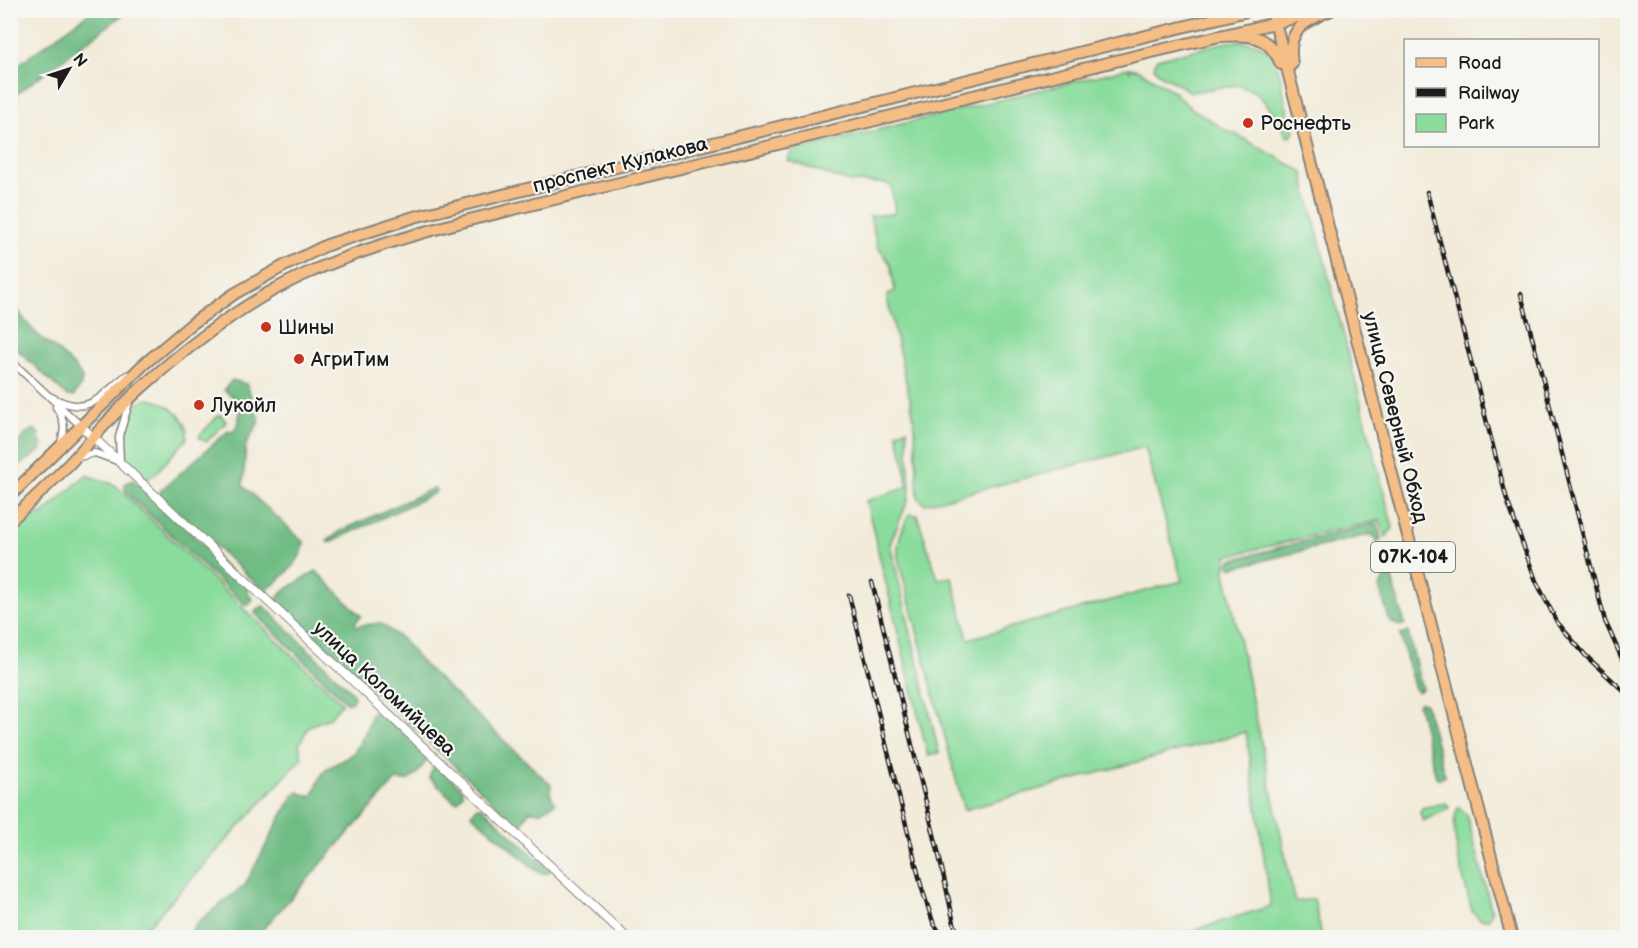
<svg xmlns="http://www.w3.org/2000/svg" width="1638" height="948" font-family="'Balsamiq Sans',sans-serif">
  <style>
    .green { fill: #8adc9c; stroke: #537c5c; stroke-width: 1.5 }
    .forest { fill: #6fbc84; stroke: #466c50; stroke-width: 1.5 }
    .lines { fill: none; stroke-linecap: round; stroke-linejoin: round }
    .minor-casing { stroke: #87847a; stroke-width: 9 }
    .tertiary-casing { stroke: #87847a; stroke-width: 10 }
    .primary-casing { stroke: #87847a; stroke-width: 14 }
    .trunk-casing { stroke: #87847a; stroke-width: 14 }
    .minor { stroke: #fff; stroke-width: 6 }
    .tertiary { stroke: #fff; stroke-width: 8 }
    .primary { stroke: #f6be87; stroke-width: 10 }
    .trunk { stroke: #f6be87; stroke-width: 10 }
    .rail-casing { stroke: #1c1c1c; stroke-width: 4.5 }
    .rail { stroke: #f6f6f2; stroke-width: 2; stroke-dasharray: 7; stroke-linecap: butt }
    .poi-dot { fill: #c8321e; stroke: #f6f6f2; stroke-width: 2 }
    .labels { text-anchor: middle; stroke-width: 4.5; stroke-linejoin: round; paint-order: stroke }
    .shield { fill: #f6f6f2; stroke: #5d5d5c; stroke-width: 1.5 }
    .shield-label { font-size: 18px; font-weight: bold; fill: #1c1c1c }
    .poi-label { font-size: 20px; fill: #1c1c1c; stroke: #f6f6f2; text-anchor: start }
    .street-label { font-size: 20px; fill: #1c1c1c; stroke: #f6f6f2 }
  </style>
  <rect width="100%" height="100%" fill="#f6f6f2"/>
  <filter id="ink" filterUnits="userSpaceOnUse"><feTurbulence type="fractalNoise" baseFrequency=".0167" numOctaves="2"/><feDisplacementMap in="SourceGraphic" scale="12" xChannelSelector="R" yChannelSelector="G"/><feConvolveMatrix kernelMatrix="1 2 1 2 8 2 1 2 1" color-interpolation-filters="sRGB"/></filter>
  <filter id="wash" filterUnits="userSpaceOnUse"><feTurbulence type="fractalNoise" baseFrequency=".008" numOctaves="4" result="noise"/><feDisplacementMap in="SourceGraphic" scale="24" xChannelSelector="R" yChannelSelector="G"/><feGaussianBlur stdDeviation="1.35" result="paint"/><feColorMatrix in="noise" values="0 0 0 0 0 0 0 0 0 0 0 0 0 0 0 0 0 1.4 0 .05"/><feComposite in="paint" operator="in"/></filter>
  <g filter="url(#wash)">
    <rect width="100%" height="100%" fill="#f2ebd9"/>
    <!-- green -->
    <path class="green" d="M1241,41l17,3 11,7 10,20 7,34 8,26 -4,6 -3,-1 -14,-24 -17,-20 -19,-7 -46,7 -33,-19 -4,-6 3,-8 70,-17z
      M1129,68l1,4v-4l9,2 34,21 15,15 42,27 2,-1 71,40 3,16 87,340 -8,10 -5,-18 -153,36 -2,16 70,330 19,-3 8,38h-149l98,-31 -25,-174 -282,78 -66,-252c-2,-16 5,-30 11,-44l8,1 21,64 14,-2 16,62 214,-58 -37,-134 -220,57 -7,-6 -3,-70 -3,-20 -25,-110v-3l8,-4 -5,-28 -12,-15 -8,-32 23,-2 2,-3 -4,-25 -5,-3 -37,-1 -62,-22 5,-9z
      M148,399c17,1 45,21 38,41l-32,35 -7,4c-35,-7 -33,-72 1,-80z
      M219,415h2l5,7 -20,20 -7,-5 1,-2z
      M907,429l3,60 -2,11 -18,44 49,209 -11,3 -62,-255 41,-14 -2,-20 -8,-35z
      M86,475l29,10 227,218 -13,15 -20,8 -10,19 3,13 -164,179h-127v-405l14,-14 18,-4z
      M1446,803l3,5 -3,2 -23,11 -3,-8 2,-5z
      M1459,807l8,8 25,97 -3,7h-9l-8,-8c-5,-22 -27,-87 -13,-104z"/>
    <!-- forest -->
    <path class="forest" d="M92,11h36l-117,87v-28z
      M11,304l4,2c6,8 12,19 20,26 16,15 36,26 47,46l-1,7 -7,11h-7l-56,-52z
      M232,380l14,4c7,12 6,25 14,36l-14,24 -3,42 61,56c1,16 -26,41 -40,49l-104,-96v-4l68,-60 5,1 6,-11v-19l-15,-12z
      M34,429l5,5 -1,4 5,8c-6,10 -17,14 -27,22l-5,-3v-15l16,-17z
      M132,480l4,2 113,106 -1,6 4,5 -3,6h-4l-120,-114v-7z
      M434,488l2,2 -1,3 -106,50 -2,-2 14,-10z
      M1376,523l2,1 3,16 -4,3 -5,-9 -140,34 -3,-4 2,-4z
      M1385,554l20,70 -5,2 -10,-4 -11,-35 5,-8 -6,-24z
      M316,571l45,45 -6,7 1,3 24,-3 22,16 22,26 127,120 -1,8 5,10 -14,9 -12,-1 -9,16 -244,-227 7,-9z
      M264,606l87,85 3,5 -2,6 -5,1 -92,-90 1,-3z
      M1408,632l14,57 -5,3 -2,-2 -15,-55z
      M1420,702l5,1 20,73 -5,3 -4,-2 -18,-72z
      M377,709h4l48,48c-10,13 -14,27 -33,23l-140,157 -70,1 13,-17 46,-36 31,-59 18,-31 4,-3 13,5c6,-6 5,-13 10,-21 7,-12 21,-13 30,-21 8,-7 20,-33 20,-42z
      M437,765l25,24 1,5 -5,7h-4l-25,-24 5,-11z
      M477,807h5l68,64 -2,2h-9l-68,-59z"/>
  </g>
  <g filter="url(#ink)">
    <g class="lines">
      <!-- minor casing -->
      <g class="minor-casing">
        <path id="minor" d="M10,360l71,66
          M49,396c41,22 48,2 78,-21
          M56,407c8,12 10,21 5,35
          M79,457l16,-4 25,9 -1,-25 10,-34"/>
      </g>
      <!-- tertiary casing -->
      <g class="tertiary-casing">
        <path id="tertiary" d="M81,426l546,512"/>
      </g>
      <!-- primary casing -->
      <g class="primary-casing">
        <path id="primary" d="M10,496l133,-131 50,-42 41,-29 48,-27 45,-22 87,-28 837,-207
          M10,521c21,-20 43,-40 62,-60 23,-25 44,-51 69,-73 48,-43 102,-85 160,-112 55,-25 111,-41 168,-56l683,-168 123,-29"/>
      </g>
      <!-- trunk casing -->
      <g class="trunk-casing">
        <path id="trunk" d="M1272,10l240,928
          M1275,23l38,-10
          M1220,36c30,-2 48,-2 61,28
          M1292,64c-6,-34 11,-42 39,-54"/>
      </g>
      <!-- minor -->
      <use href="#minor" class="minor"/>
      <!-- tertiary -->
      <use href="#tertiary" class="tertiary"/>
      <!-- primary -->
      <use href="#primary" class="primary"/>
      <!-- trunk -->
      <use href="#trunk" class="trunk"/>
      <!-- rail casing -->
      <g class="rail-casing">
        <path id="rail" d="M1427,192l80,308 29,81 21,41 29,34 42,39
          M1521,294l84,327 23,51
          M872,582l66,269 16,72 5,15
          M849,595l73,294 11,33 10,16"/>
      </g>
      <!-- rail -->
      <use href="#rail" class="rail"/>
    </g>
  </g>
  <!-- markers -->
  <g class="poi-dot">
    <circle cx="1248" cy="123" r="6"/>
    <circle cx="266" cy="327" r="6"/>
    <circle cx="299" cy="359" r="6"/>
    <circle cx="199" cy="405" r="6"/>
  </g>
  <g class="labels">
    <!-- shield labels -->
    <rect class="shield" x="1371" y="542" width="84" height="30" rx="4.5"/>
    <g class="shield-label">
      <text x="1413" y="563">07К-104</text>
    </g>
    <!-- poi labels -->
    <g class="poi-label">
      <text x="1260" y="130">Роснефть</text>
      <text x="278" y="334">Шины</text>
      <text x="311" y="366">АгриТим</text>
      <text x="211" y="412">Лукойл</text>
    </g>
    <!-- street labels -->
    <g class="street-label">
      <text transform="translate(620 164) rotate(-14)" y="7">проспект Кулакова</text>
      <text transform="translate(1396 417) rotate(76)" y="7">улица Северный Обход</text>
      <text transform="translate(385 688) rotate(43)" y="7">улица Коломийцева</text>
    </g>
  </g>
  <!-- margin -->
  <rect width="1638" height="948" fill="none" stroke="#f6f6f2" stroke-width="36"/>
  <!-- legend -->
  <rect x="1404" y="39" width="195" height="108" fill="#f6f6f2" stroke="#9f9f9c" stroke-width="1.5"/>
  <rect x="1416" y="58" width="30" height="9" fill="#f6be87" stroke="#9f9f9c" stroke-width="1.5"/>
  <text x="1458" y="69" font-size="18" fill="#1c1c1c">Road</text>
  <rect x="1416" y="88" width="30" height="9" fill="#1c1c1c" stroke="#9f9f9c" stroke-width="1.5"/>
  <text x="1458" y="99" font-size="18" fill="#1c1c1c">Railway</text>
  <rect x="1416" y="114" width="30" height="18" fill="#8adc9c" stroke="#9f9f9c" stroke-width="1.5"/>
  <text x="1458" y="129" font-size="18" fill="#1c1c1c">Park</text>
  <!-- north arrow -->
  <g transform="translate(69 69) rotate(51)" stroke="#f6f6f2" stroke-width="4.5" paint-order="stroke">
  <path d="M0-4.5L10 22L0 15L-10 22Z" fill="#1c1c1c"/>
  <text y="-9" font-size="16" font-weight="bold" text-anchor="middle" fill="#1c1c1c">N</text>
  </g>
</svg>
